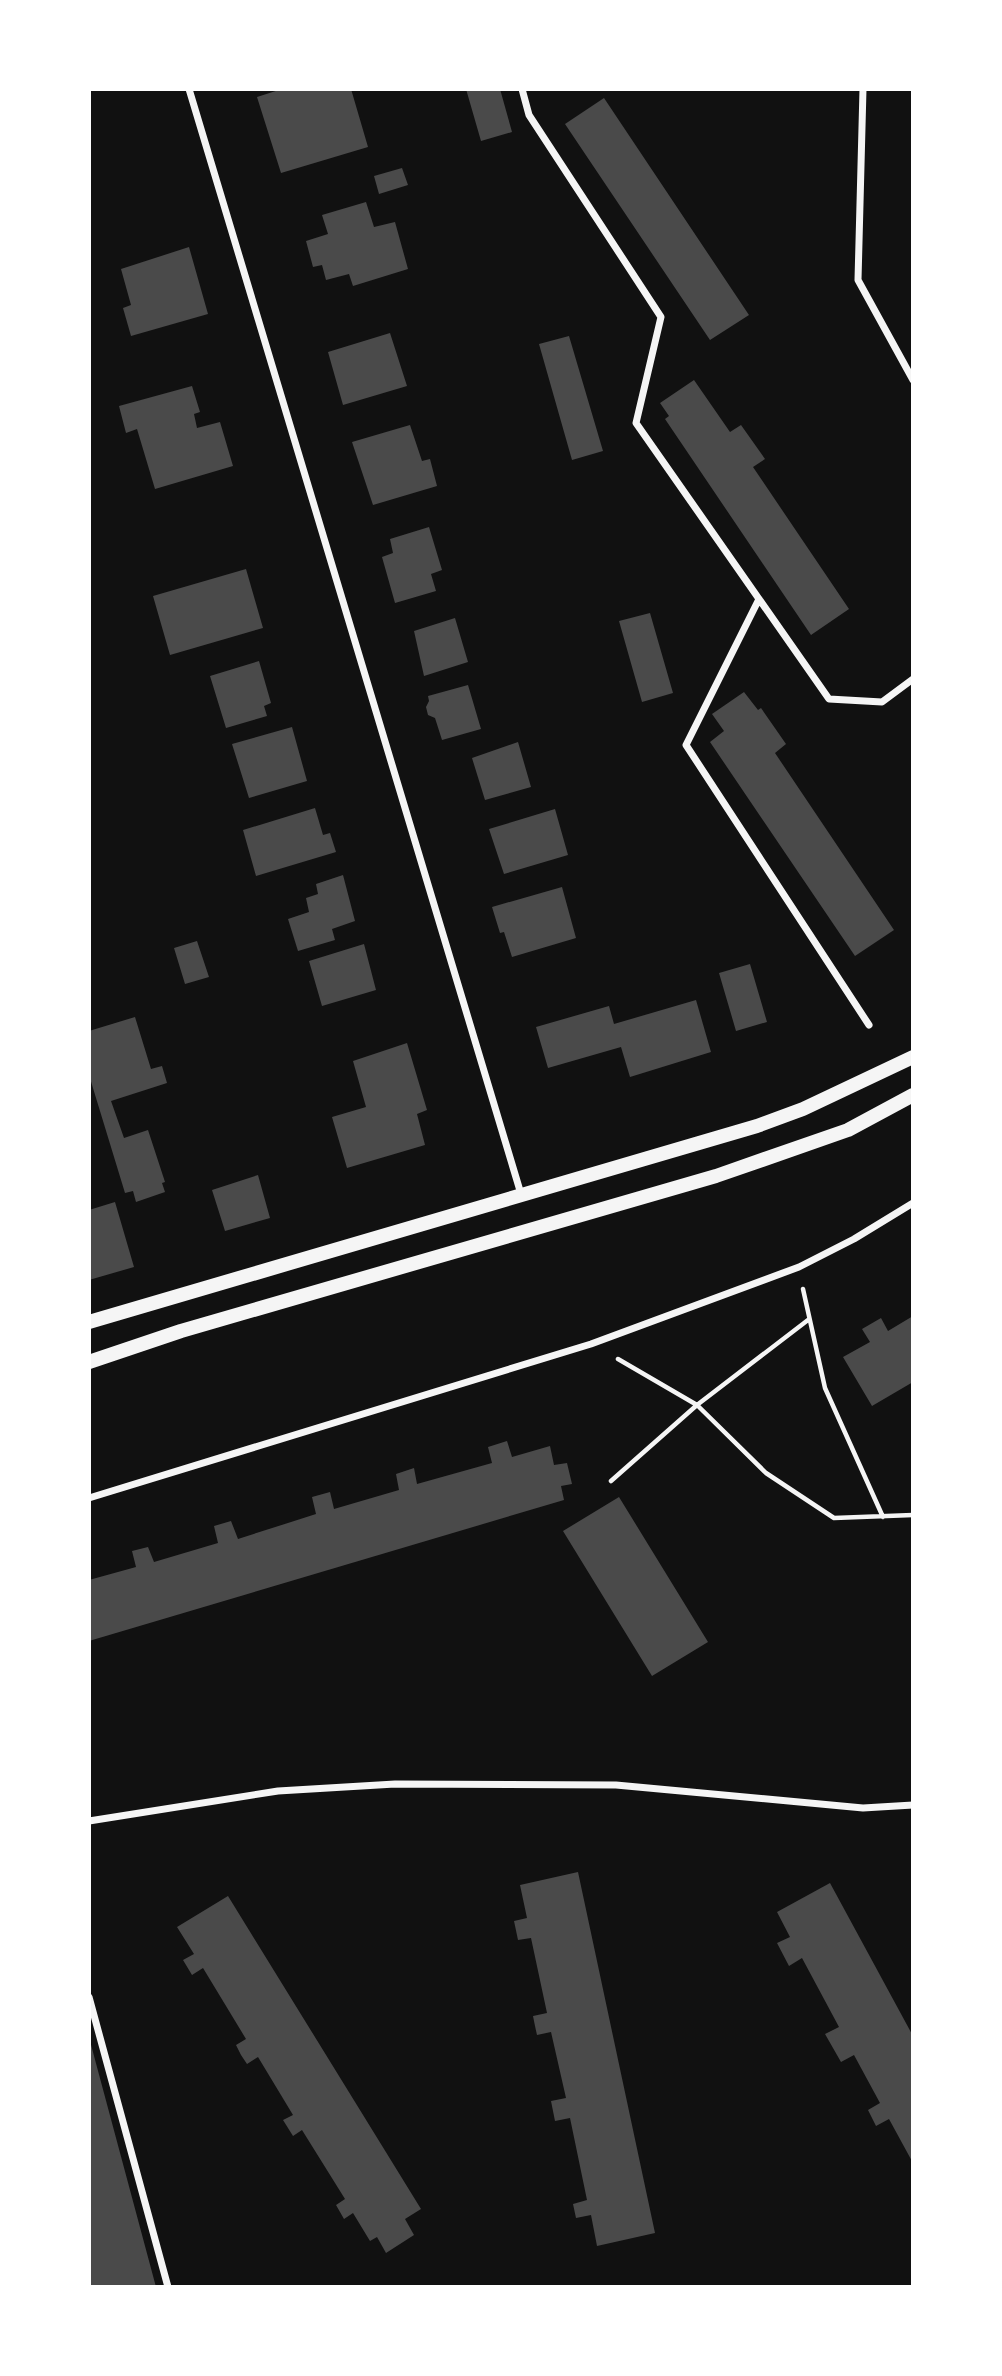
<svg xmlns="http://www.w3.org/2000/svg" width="1002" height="2376" font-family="Montserrat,sans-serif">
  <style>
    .building { fill: #4a4a4a }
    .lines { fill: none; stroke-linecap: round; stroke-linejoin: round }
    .path { stroke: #f5f5f5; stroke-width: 4.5 }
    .minor { stroke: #f5f5f5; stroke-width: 7 }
    .secondary { stroke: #f5f5f5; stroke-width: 14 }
  </style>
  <rect width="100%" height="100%" fill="#111"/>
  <!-- building -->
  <path class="building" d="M282,89h69l17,58 -87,26 -24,-76z
    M466,89h34l12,43 -31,9z
    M604,98l145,217 -39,25 -145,-216z
    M402,168l6,17 -29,9 -5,-18z
    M366,202l8,25 21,-5 13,47 -55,17 -4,-12 -23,6 -4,-15 -9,2 -7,-26 22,-7 -6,-19z
    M189,247l19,67 -77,22 -8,-28 8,-3 -10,-36z
    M390,333l17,53 -64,19 -15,-53z
    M569,336l34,115 -31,9 -33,-116z
    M694,380l36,52 11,-7 24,34 -12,8 96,142 -38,26 -146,-216 4,-3 -9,-13z
    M192,386l8,26 -6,2 3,14 23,-6 13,44 -78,23 -18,-60 -11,4 -7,-27z
    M410,425l12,36 8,-2 7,27 -64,19 -21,-63z
    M429,527l13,43 -11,4 5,17 -41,12 -13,-46 11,-4 -3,-14z
    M246,569l17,59 -93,27 -17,-59z
    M650,613l23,80 -31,9 -23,-81z
    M455,618l13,44 -44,14 -10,-45z
    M259,661l12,42 -7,3 3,10 -41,12 -16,-52z
    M468,685l13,44 -39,11 -7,-22 -7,-3 -2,-8 3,-6 -1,-5z
    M744,692l14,18 3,-2 25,36 -11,9 119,177 -39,26 -145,-214 14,-11 -12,-17z
    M292,727l15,54 -58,17 -17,-54z
    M518,742l13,45 -46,13 -13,-42z
    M315,808l8,27 7,-2 6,19 -80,24 -13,-46z
    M555,809l13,46 -64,19 -15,-45z
    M343,875l12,46 -23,8 3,11 -37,11 -10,-32 21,-7 -3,-14 12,-4 -2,-10z
    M562,887l14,51 -64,19 -8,-25 -4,1 -8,-26z
    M197,941l12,36 -24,7 -11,-36z
    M364,944l12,46 -54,16 -13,-45z
    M750,964l17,58 -31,9 -17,-58z
    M696,1000l15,52 -81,25 -9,-30 -73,21 -12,-41 73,-21 5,18z
    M135,1017l16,52 11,-3 5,17 -56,18 13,37 24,-8 17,52 -3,1 3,9 -29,10 -3,-11 -8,2 -36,-118v-44z
    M407,1043l20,67 -10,4 8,31 -78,23 -15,-51 34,-10 -13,-46z
    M258,1175l12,43 -45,13 -13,-41z
    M115,1202l19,65 -45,13v-70z
    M913,1316v66l-41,24 -29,-49 27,-15 -8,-13 19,-11 7,13z
    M507,1441l5,16 38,-11 4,19 13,-2 5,21 -11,2 3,14 -475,141v-61l47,-13 -4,-16 16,-4 6,15 64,-19 -4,-17 17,-5 7,18 78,-25 -4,-17 18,-5 4,17 65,-19 -3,-16 18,-6 3,16 75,-21 -4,-16z
    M619,1497l89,145 -56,34 -89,-145z
    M578,1872l77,361 -58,13 -6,-31 -15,3 -3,-14 14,-4 -17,-82 -15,3 -4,-20 15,-3 -15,-66 -14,3 -2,-9 -2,-10 14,-3 -16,-75 -13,2 -4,-19 13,-3 -7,-33z
    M830,1883l83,153v127l-24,-44 -13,7 -8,-16 12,-7 -26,-48 -13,7 -16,-28 14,-7 -37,-69 -13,8 -12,-23 13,-6 -13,-25z
    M228,1896l193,313 -16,10 9,16 -28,18 -9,-16 -7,4 -17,-28 -9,6 -8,-14 9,-6 -43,-69 -9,6 -10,-16 10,-5 -35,-58 -11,7 -6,-9 -5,-10 10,-6 -43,-71 -11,7 -9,-15 11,-6 -17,-27z
    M89,2041h1l66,246h-67z"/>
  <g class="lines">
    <!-- path -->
    <path class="path" d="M803,1289l22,99 58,129
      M618,1359l79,46 69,68 68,45 79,-3
      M611,1481l86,-76 111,-85"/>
    <!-- minor -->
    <path class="minor" d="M189,89l332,1105
      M522,89l7,26 132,202 -25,106 193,276 53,3 31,-23
      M863,89l-5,191 55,100
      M759,599l-73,146 183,280
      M89,1498l502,-154 208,-77 55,-28 59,-36
      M89,1821l189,-30 117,-7 221,1 247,23 50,-3
      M89,1997l79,290"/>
    <!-- secondary -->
    <path class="secondary" d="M89,1322l668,-196 46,-17 110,-52
      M89,1362l92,-31 535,-155 132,-46 65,-35"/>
  </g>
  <!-- border -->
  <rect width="1002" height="2376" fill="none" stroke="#ffffff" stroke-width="182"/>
</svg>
